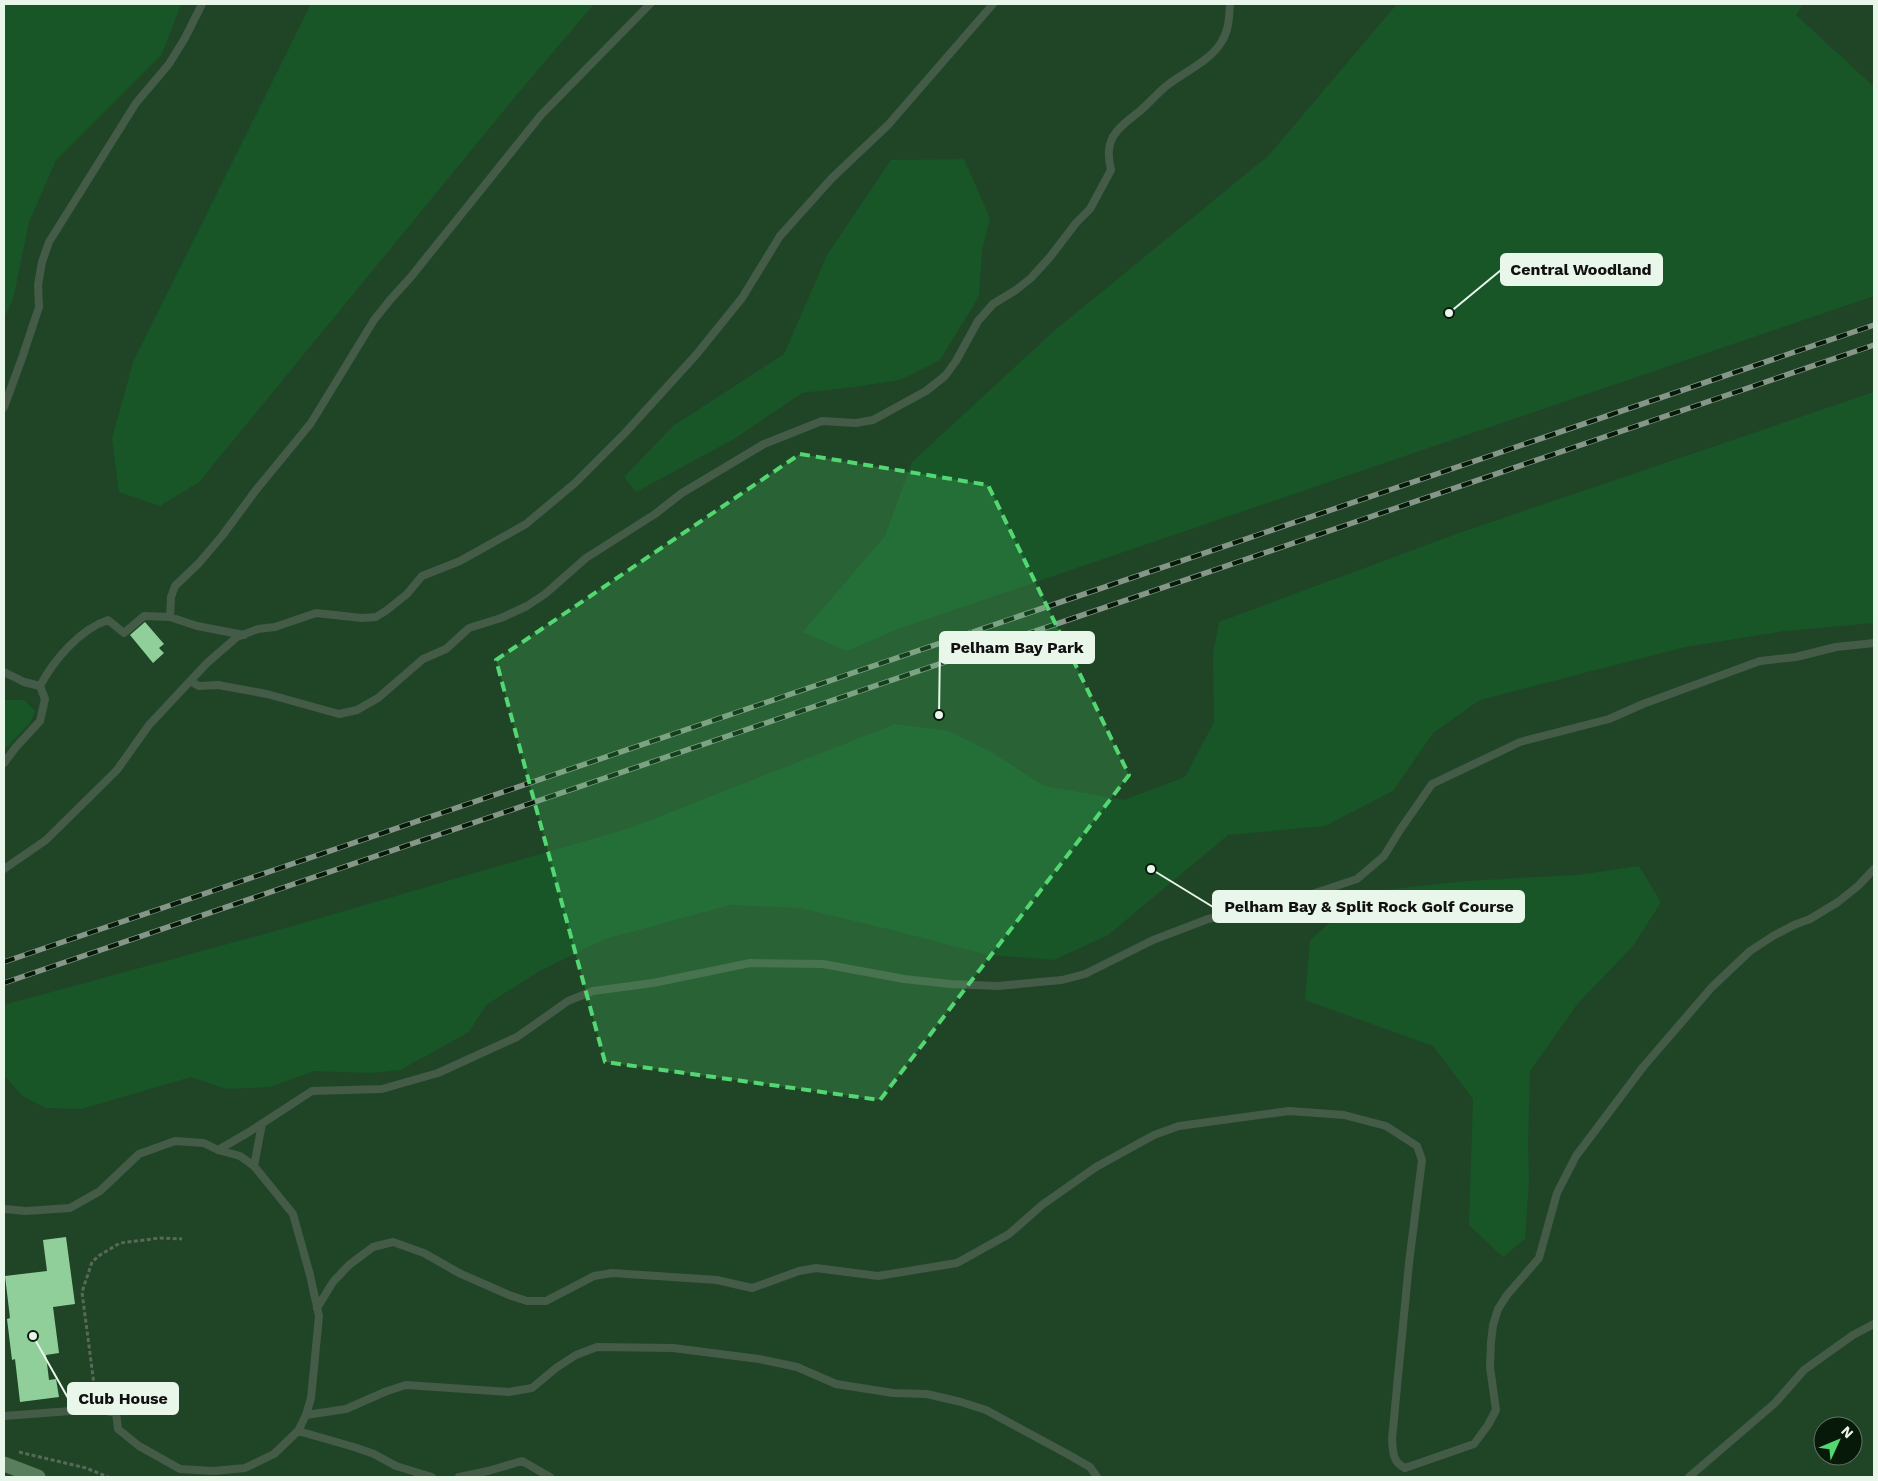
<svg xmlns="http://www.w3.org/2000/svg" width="1878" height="1481" font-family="'Work Sans',sans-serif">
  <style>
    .green { fill: #1f4526; fill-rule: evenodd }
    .forest { fill: #185628 }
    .building { fill: #91cf9a }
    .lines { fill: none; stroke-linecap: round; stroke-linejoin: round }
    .path { stroke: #58695a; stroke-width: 3; stroke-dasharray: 4 2.5; stroke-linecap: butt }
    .service { stroke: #445b47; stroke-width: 8 }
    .secondary { stroke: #587e5d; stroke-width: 15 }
    .rail-casing { stroke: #869688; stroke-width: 5.5 }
    .rail { stroke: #071a0a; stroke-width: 4; stroke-dasharray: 11; stroke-linecap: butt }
    .marked { fill: #54d672; fill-opacity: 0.2; stroke: #54d672; stroke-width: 4; stroke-dasharray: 10 6; stroke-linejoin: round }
    .leader { fill: none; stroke: #e9f6ea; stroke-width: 2 }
    .callout-dot { fill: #e9f6ea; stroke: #071a0a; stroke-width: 2 }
    .callout { fill: #e9f6ea; stroke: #e9f6ea; stroke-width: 2 }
    .callout-label { font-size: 16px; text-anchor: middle; font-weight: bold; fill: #111 }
  </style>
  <rect width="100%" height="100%" fill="#102413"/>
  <!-- green -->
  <path class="green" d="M4,4h1870v1473h-1870zM1823,1426h30v30h-30z"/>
  <!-- forest -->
  <path class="forest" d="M4,4h177l-19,50 -106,106 -27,62 -16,77 -9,19z
    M311,4h283l-80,94 -315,384 -39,24 -41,-14 -7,-53 21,-77z
    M1397,4h406l-7,11 78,72v209l-976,333 -52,22 -43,-19 82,-96 27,-74 142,-131 214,-175z
    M964,159l26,59 -8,32 -3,46 -39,64 -40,20 -46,7 -52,6 -68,46 -98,53 -12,-15 49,-51 111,-72 43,-99 64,-95z
    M1874,392v231l-89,8 -100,16 -205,53 -47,33 -40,58 -68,35 -97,9 -120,100 -54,25 -66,-5 -100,-26 -88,-21 -70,-3 -125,34 -64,31 -55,35 -17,27 -69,38 -29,3 -57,-2 -44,16 -44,2 -35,-12 -110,32 -35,-1 -25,-13 -17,-20v-70l282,-77 347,-101 262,-103 54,7 42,21 53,34 80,14 61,-23 29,-55 -1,-68 6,-32 240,-89z
    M4,700h20l11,11 -5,12 -26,27z
    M1639,866l22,36 -28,44 -55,57 -48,68 -2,73 1,36 -4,59 -22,18 -34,-32 4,-126 -40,-53 -128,-46 5,-60 55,-48 101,-11 111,-6z"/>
  <!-- building -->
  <path class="building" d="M145,622l19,22 -5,4 5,5 -11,10 -23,-28z
    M66,1237l9,67 -22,3 6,46 -13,2 3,25 7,-1 3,18 -39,5 -5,-43 -3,1 -5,-41 3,-1 -5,-42 42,-5 -4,-31z"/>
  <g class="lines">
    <!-- path -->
    <path class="path" d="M96,1400l-14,-108 10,-30 8,-7 20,-12 40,-5 22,1
      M19,1452l67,16 22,9"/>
    <!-- service -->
    <path class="service" d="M4,407l18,-49 17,-51 -1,-22 4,-23 7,-20 87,-139 33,-39 16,-26 17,-34
      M170,617l1,-20 4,-11 24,-23 23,-27 34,-46 55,-67 63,-103 16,-20 20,-22 131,-163 109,-111
      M4,672l20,10 16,4c13,-25 40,-57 68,-66l16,13 20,-17 26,1 27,9 47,9
      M190,681l9,5 19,-1 49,9 72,20 18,-4 21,-12 45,-39 23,-10 23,-21 32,-10 26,-12 18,-12 41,-36 69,-44 27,-21 82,-49 58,-23 34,2 17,-3 53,-29 19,-15 11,-15 22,-40 15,-17 23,-14 15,-12 19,-21 26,-34 14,-14 21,-39c-8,-32 6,-41 29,-59 9,-8 17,-17 25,-24 17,-14 47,-27 57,-46 7,-11 7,-24 8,-37
      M4,763l12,-16 24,-26 5,-22 -5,-13
      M4,869l42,-29 71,-70 32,-45 58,-62 30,-26 21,-8 17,-2 41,-14 46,5 14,-1 11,-7 20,-16 15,-18 38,-15 66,-37 49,-41 50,-50 71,-78 46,-57 38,-62 52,-58 56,-53 105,-121
      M218,1150l31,-18 63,-41 70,-2 56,-16 79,-36 51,-36 25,-10 60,-8 97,-20 73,1 81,15 46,5 48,2 64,-6 23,-6 68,-34 55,-21 77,-16 72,-24 27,-23 16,-26 32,-46 88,-42 89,-23 34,-15 117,-43 36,-4 40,-10 38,-4
      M254,1166l8,-42
      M4,1209l22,2 44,-3 30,-17 39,-37 36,-13 29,2 14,7 22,6 14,10 39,48 17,61 9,41 -8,82 -5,17 -8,16 -24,23 -29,14 -31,3 -34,-2 -41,-23 -21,-17 -2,-16 -19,-4 -93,7
      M317,1308l16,-26 16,-17 24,-18 20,-5 31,11 35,20 50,22 18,6h19l48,-25 18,-3 105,7 35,8 47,-17 17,-3 62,8 79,-13 52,-29 33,-29 54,-38 58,-32 25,-9 110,-15 55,4 42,11 31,20 5,14 -13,103 -17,176c1,12 0,23 13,29l69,-24 14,-19 8,-15 -6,-43 1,-25 2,-17 5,-16 9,-14 32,-37 18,-65 19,-37 67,-89 69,-80 38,-36 23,-15 21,-11 16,-6 28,-17 20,-16 16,-17
      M306,1415l40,-6 41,-18 19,-6 103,7 23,-4 24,-20 20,-13 21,-8 76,1 86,11 38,8 39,17 57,9 34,1 34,8 25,8 83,45 21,12 7,10
      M298,1431l56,16 20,7 22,12 36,11
      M459,1477l29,-6 34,-10 28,16
      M1689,1477l86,-74 29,-33 49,-35 21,-11"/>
    <!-- secondary -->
    <path class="secondary" d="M4,1464l34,13"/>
    <!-- rail casing -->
    <g class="rail-casing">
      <path id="rail" d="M4,962l1870,-637
        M4,983l1870,-638"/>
    </g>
    <!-- rail -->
    <use href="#rail" class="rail"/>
  </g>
  <!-- marked area -->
  <path class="marked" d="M800,454l188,31 141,290 -249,325 -275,-38 -109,-402z"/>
  <!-- callouts -->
  <path class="leader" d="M1449 313L1501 270M939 715L940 647M1151 869L1213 907M33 1336L68 1398"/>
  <g class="callout-dot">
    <circle cx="1449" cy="313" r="5"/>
    <circle cx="939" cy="715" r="5"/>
    <circle cx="1151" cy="869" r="5"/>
    <circle cx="33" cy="1336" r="5"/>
  </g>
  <g class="callout">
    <rect x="1501" y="254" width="161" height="31" rx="5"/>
    <rect x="940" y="632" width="154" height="31" rx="5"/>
    <rect x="1213" y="891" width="311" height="31" rx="5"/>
    <rect x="68" y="1383" width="110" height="31" rx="5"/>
  </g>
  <g class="callout-label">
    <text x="1581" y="275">Central Woodland</text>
    <text x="1017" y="653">Pelham Bay Park</text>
    <text x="1369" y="912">Pelham Bay &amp; Split Rock Golf Course</text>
    <text x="123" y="1404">Club House</text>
  </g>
  <!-- border -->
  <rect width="1878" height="1481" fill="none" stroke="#e9f6ea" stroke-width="10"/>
  <!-- north arrow -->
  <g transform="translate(1838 1441) rotate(46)"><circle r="24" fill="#071a0a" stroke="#617264"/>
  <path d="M0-4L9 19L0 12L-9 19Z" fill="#54d672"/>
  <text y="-8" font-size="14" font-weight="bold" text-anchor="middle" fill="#e9f6ea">N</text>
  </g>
</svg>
